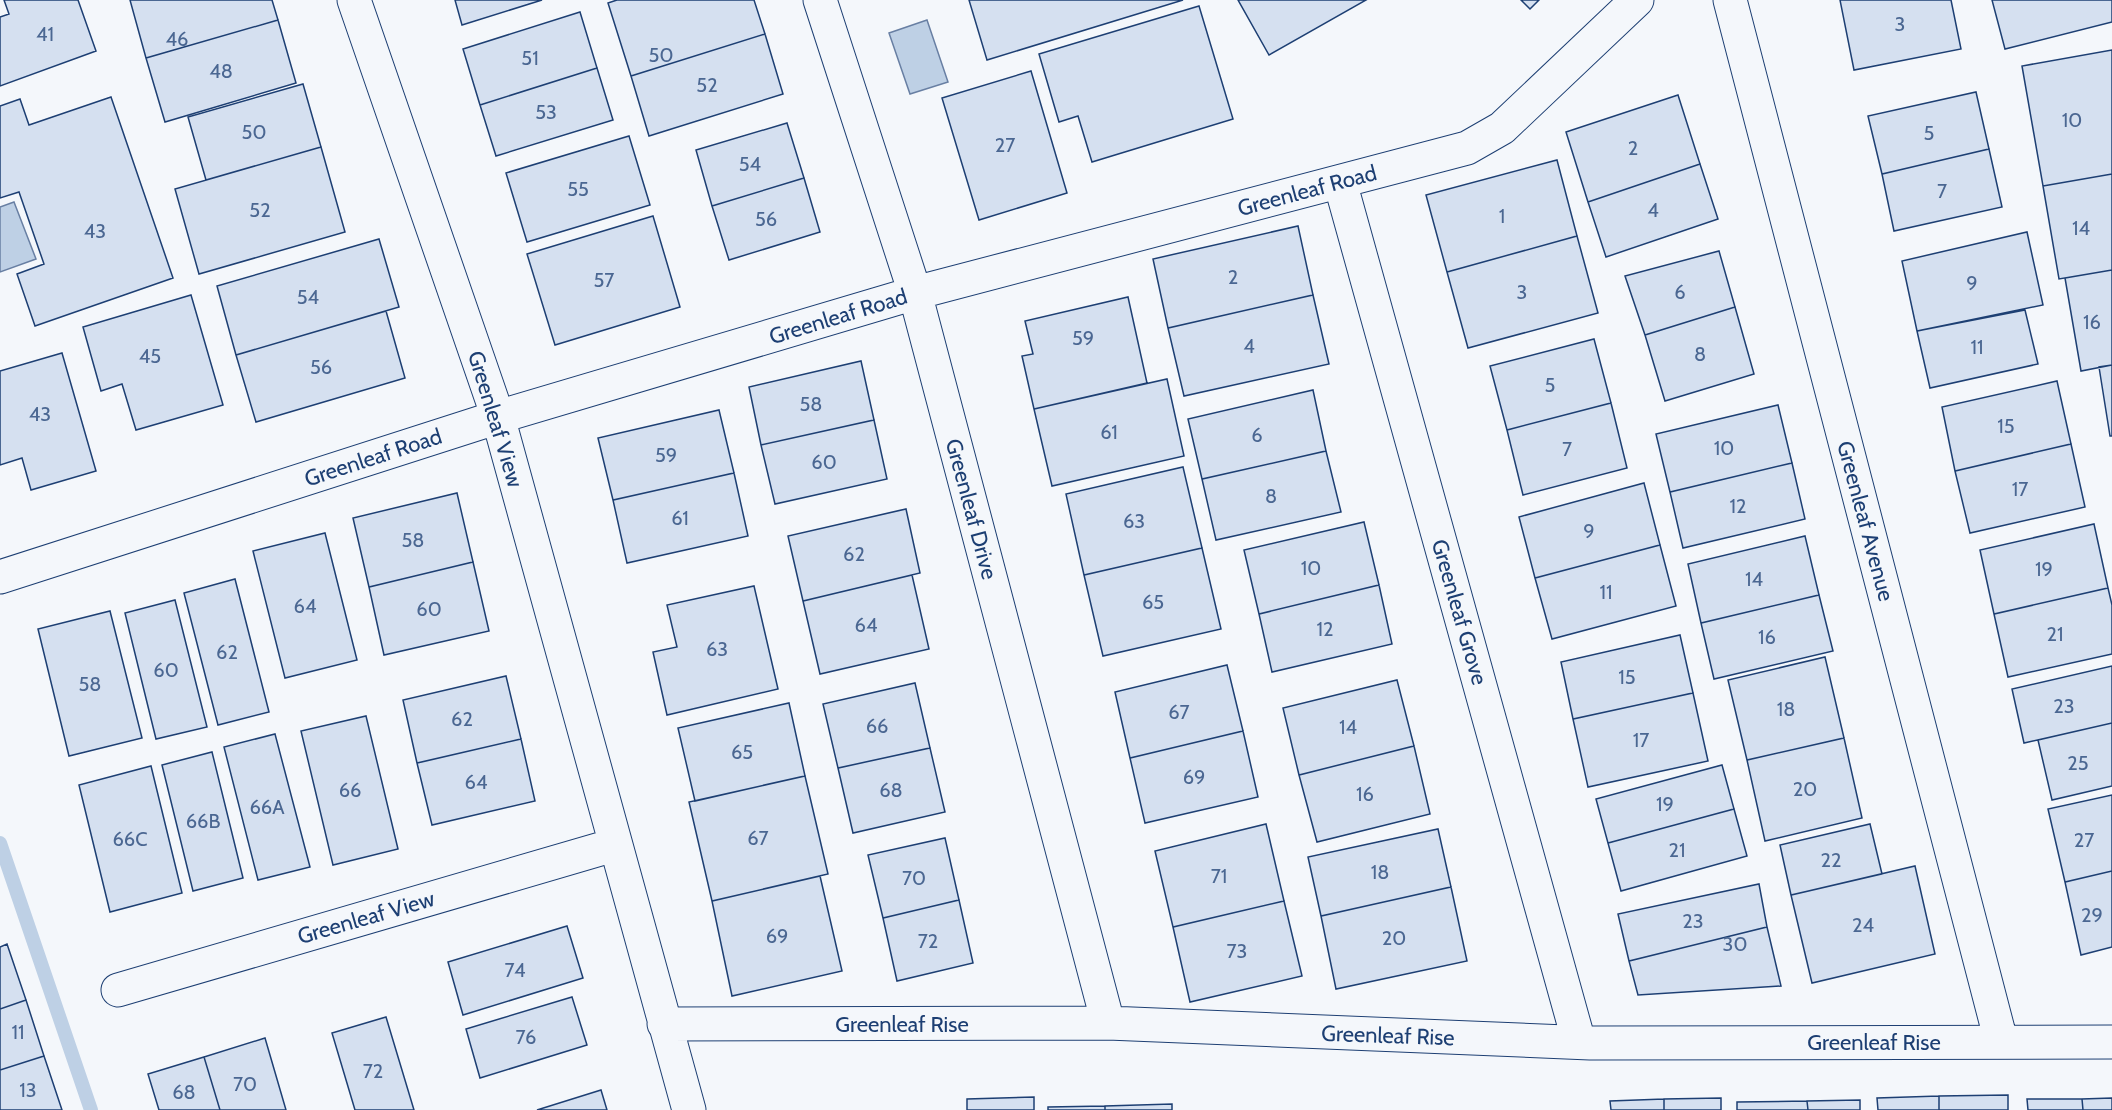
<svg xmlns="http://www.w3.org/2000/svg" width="2112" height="1110" font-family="Cabin,sans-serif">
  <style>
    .water { fill: #bed0e5; stroke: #687fa3; stroke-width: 1.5 }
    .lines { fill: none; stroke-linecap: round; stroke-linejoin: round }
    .stream { stroke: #bed0e5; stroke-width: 14 }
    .building { fill: #d5e0f0; stroke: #1d3f73; stroke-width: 1.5 }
    .street-casing { stroke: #1d3f73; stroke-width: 35 }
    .street { stroke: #f4f7fb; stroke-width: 33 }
    .labels { text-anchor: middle; stroke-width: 4.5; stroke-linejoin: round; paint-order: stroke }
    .number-label { font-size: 20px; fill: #4b6792 }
    .street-label { font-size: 22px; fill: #1d3f73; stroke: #f4f7fb }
  </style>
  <rect width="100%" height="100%" fill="#f4f7fb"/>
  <!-- water -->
  <path class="water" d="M927,20l21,62 -38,12 -21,-61z
    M14,202l22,57 -36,13v-65z"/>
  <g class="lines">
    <!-- stream -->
    <path class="stream" d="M0,843l91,267"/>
  </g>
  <!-- building -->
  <path class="building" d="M4,0h74l18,51 -96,35v-69l9,-3z
    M130,0h142l6,20 -132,38z
    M455,0h87l-80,25z
    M617,0h137l11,34 -134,42 -23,-73z
    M969,0h214l-196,60z
    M1238,0h128l-97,55z
    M1521,0h18l-9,9z
    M1840,0h111l10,49 -107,21z
    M1992,0h120v22l-107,27z
    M1199,6l34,113 -141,43 -14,-46 -19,6 -20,-68z
    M580,12l17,56 -117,37 -17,-56z
    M278,20l18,63 -131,39 -19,-64z
    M765,34l18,60 -134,42 -18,-60z
    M2112,50v124l-69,12 -21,-120z
    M597,68l16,52 -117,36 -16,-51z
    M1031,71l36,122 -88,27 -37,-122z
    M303,84l18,63 -115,33 -18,-63z
    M1976,92l13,57 -107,25 -14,-58z
    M1678,95l22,69 -112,38 -22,-70z
    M111,97l62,181 -138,48 -18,-52 27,-10 -25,-72 -19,6v-92l20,-7 9,26z
    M787,123l17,55 -92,28 -16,-56z
    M629,136l21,69 -123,37 -21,-69z
    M321,147l24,85 -146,42 -24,-85z
    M1989,149l13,58 -108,24 -12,-57z
    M1557,160l20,76 -130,36 -21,-77z
    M1700,164l18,55 -112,38 -18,-55z
    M2112,174v96l-53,9 -16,-93z
    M804,178l16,54 -91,28 -17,-54z
    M653,216l27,91 -125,38 -28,-91z
    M1298,226l15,69 -145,33 -15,-69z
    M2027,232l16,73 -126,26 -15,-70z
    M1577,236l21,77 -130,35 -21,-76z
    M379,239l20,68 -163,48 -19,-69z
    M1719,251l16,56 -90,28 -20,-59z
    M2112,270v95l-31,6 -16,-93z
    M191,295l32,110 -87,25 -14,-46 -21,7 -18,-64z
    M1313,295l16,69 -145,32 -16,-68z
    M1128,297l19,86 -113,26 -12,-53 11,-2 -8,-33z
    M1735,307l19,67 -89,27 -20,-66z
    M2025,310l13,54 -108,24 -13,-57z
    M386,311l19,67 -149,44 -20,-67z
    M1594,339l17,64 -104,27 -17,-64z
    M62,353l34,118 -65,19 -9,-32 -22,7v-94z
    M861,361l13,59 -113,25 -12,-58z
    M2112,365v71h-2l-11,-69z
    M1167,379l17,77 -132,30 -18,-77z
    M2057,381l14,63 -116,27 -13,-64z
    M1313,390l13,61 -124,28 -14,-60z
    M1611,403l16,65 -104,27 -16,-65z
    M1778,405l14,58 -122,29 -14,-58z
    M719,410l15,63 -121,27 -15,-62z
    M874,420l13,59 -112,25 -14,-59z
    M2071,444l14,63 -115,26 -15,-62z
    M1326,451l15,61 -125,28 -14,-61z
    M1792,463l13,56 -122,29 -13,-56z
    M1183,467l19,81 -118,27 -18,-81z
    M734,473l14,63 -121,27 -14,-63z
    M1644,483l16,62 -125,33 -16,-61z
    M457,493l16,69 -104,25 -16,-69z
    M906,509l14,64 -117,28 -15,-65z
    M1364,522l15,63 -120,29 -15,-64z
    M2094,524l14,64 -114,26 -14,-64z
    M325,533l32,127 -72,18 -32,-127z
    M1805,536l14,59 -118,28 -13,-59z
    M1660,545l16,61 -124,33 -17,-61z
    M1202,548l19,81 -118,27 -19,-81z
    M473,562l16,69 -105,24 -15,-68z
    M912,575l17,74 -109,25 -17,-73z
    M235,579l34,133 -51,13 -34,-132z
    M1379,585l13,59 -120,28 -13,-58z
    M754,586l24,103 -111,26 -14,-63 24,-5 -10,-42z
    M2108,588l4,17v49l-104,23 -14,-63z
    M1819,595l14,56 -119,28 -13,-56z
    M175,600l32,127 -51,12 -31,-126z
    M110,611l32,127 -73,18 -31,-127z
    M1680,635l13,58 -120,26 -12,-57z
    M1825,657l19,81 -97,22 -19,-80z
    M1227,665l16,66 -113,27 -15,-66z
    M2112,666v57l-88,20 -12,-54z
    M506,676l15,63 -104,24 -14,-63z
    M1397,680l17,66 -115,29 -16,-67z
    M915,683l15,65 -92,20 -15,-64z
    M1693,693l15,68 -120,26 -15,-68z
    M789,703l16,73 -110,25 -17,-73z
    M366,716l32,133 -65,16 -32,-134z
    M2112,723v63l-60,14 -14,-60z
    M1243,731l15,66 -113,26 -15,-65z
    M275,734l35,133 -52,13 -34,-133z
    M1844,738l18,80 -97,23 -18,-81z
    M521,739l14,62 -103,24 -15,-62z
    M1414,746l16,68 -113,28 -18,-67z
    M930,748l15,64 -92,21 -15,-65z
    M212,752l31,126 -50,13 -31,-126z
    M1722,765l12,44 -126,34 -12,-44z
    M151,766l31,127 -72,19 -31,-127z
    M805,776l23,98 -116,27 -23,-99z
    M2112,795v76l-47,11 -17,-73z
    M1734,809l13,47 -126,35 -13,-48z
    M1266,824l18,77 -111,26 -18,-76z
    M1870,824l12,50 -91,21 -11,-50z
    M1438,829l13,58 -130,29 -13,-59z
    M945,838l14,62 -76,18 -15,-63z
    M1915,866l20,88 -123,29 -21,-88z
    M2112,871v76l-31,8 -16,-73z
    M820,876l22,95 -110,25 -20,-95z
    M1759,884l8,43 -138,34 -11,-47z
    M1451,887l16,74 -131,28 -15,-73z
    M959,900l14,63 -76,18 -14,-63z
    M1284,901l18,75 -112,26 -17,-75z
    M567,926l16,52 -120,37 -15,-53z
    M1767,927l14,59 -143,9 -9,-34z
    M7,944l19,56 -26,9v-62z
    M572,997l15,48 -107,33 -14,-49z
    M26,1000l18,56 -44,14v-61z
    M386,1017l28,93h-59l-23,-77z
    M265,1038l21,72h-66l-16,-53z
    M44,1056l18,54h-62v-40z
    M204,1057l16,53h-61l-11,-36z
    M601,1090l6,20h-70z
    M2008,1095v15h-69v-14z
    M1939,1096v14h-61l-1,-12z
    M1034,1097v13h-67v-11z
    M1721,1098v12h-57v-11z
    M2112,1098v12h-29l-1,-11z
    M1664,1099v11h-53l-1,-9z
    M2027,1099h55l1,11h-55z
    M1860,1100v10h-52l-1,-9z
    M1807,1101l1,9h-71v-8z
    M1172,1104v6h-67v-4z
    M1105,1106v4h-57v-3z"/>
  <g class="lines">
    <!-- street casing -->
    <g class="street-casing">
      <path id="street" d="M354,0l144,417 191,693
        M820,0l95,293 193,730
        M1730,0l271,1041
        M1340,182l239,860
        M0,577l498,-160 417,-124 552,-145 35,-20 135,-128
        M118,990l496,-145
        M664,1024l444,-1 482,20 522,-1"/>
    </g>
    <!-- street -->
    <use href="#street" class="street"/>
  </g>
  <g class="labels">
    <!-- number labels -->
    <g class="number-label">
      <text x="1900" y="31">3</text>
      <text x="45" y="41">41</text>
      <text x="177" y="46">46</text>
      <text x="661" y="62">50</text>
      <text x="530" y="65">51</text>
      <text x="221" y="78">48</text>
      <text x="707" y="92">52</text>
      <text x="546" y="119">53</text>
      <text x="2072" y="127">10</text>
      <text x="254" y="139">50</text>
      <text x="1929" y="140">5</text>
      <text x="1005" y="152">27</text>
      <text x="1633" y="155">2</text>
      <text x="750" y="171">54</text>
      <text x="578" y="196">55</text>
      <text x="1942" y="198">7</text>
      <text x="260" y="217">52</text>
      <text x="1653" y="217">4</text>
      <text x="1502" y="223">1</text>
      <text x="766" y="226">56</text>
      <text x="2081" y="235">14</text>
      <text x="95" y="238">43</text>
      <text x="1233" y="284">2</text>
      <text x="604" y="287">57</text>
      <text x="1972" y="290">9</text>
      <text x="1522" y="299">3</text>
      <text x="1680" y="299">6</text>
      <text x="308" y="304">54</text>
      <text x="2092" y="329">16</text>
      <text x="1083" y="345">59</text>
      <text x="1249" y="353">4</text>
      <text x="1977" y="354">11</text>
      <text x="1700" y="361">8</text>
      <text x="150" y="363">45</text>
      <text x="321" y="374">56</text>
      <text x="1550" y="392">5</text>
      <text x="811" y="411">58</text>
      <text x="40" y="421">43</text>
      <text x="2006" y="433">15</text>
      <text x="1109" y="439">61</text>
      <text x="1257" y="442">6</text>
      <text x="1724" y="455">10</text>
      <text x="1567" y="456">7</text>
      <text x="666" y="462">59</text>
      <text x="824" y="469">60</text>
      <text x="2020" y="496">17</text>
      <text x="1271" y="503">8</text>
      <text x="1738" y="513">12</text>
      <text x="680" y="525">61</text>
      <text x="1134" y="528">63</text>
      <text x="1589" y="538">9</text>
      <text x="413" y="547">58</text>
      <text x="854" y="561">62</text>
      <text x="1311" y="575">10</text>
      <text x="2044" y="576">19</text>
      <text x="1754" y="586">14</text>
      <text x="1606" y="599">11</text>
      <text x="1153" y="609">65</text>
      <text x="305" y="613">64</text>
      <text x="429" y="616">60</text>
      <text x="866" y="632">64</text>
      <text x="1325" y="636">12</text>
      <text x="2055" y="641">21</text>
      <text x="1767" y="644">16</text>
      <text x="717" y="656">63</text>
      <text x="227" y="659">62</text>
      <text x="166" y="677">60</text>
      <text x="1627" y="684">15</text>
      <text x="90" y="691">58</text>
      <text x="2064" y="713">23</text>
      <text x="1786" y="716">18</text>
      <text x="1179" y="719">67</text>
      <text x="462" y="726">62</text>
      <text x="877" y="733">66</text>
      <text x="1348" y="734">14</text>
      <text x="1641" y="747">17</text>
      <text x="742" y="759">65</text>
      <text x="2078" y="770">25</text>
      <text x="1194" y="784">69</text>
      <text x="476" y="789">64</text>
      <text x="1805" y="796">20</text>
      <text x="350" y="797">66</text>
      <text x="891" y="797">68</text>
      <text x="1365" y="801">16</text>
      <text x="1665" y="811">19</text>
      <text x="267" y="814">66A</text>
      <text x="203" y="828">66B</text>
      <text x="758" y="845">67</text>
      <text x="130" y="846">66C</text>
      <text x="2084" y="847">27</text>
      <text x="1677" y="857">21</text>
      <text x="1831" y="867">22</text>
      <text x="1380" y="879">18</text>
      <text x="1219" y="883">71</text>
      <text x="914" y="885">70</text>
      <text x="2092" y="922">29</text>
      <text x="1693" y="928">23</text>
      <text x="1863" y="932">24</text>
      <text x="777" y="943">69</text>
      <text x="1394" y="945">20</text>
      <text x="928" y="948">72</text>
      <text x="1735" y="951">30</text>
      <text x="1237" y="958">73</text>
      <text x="515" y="977">74</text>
      <text x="18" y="1039">11</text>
      <text x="526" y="1044">76</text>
      <text x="373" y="1078">72</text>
      <text x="245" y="1091">70</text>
      <text x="28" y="1097">13</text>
      <text x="184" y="1099">68</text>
    </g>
    <!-- street labels -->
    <g class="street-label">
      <text transform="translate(1307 190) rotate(-15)" y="8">Greenleaf Road</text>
      <text transform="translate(838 316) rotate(-17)" y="8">Greenleaf Road</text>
      <text transform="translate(496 419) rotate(73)" y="8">Greenleaf View</text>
      <text transform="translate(373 457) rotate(-18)" y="8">Greenleaf Road</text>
      <text transform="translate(972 509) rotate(75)" y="8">Greenleaf Drive</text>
      <text transform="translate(1866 521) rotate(75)" y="8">Greenleaf Avenue</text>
      <text transform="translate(1460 612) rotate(74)" y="8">Greenleaf Grove</text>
      <text transform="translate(366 917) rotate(-16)" y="8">Greenleaf View</text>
      <text x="902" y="1032">Greenleaf Rise</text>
      <text transform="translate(1388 1035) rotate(2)" y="8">Greenleaf Rise</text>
      <text x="1874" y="1050">Greenleaf Rise</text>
    </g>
  </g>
</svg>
